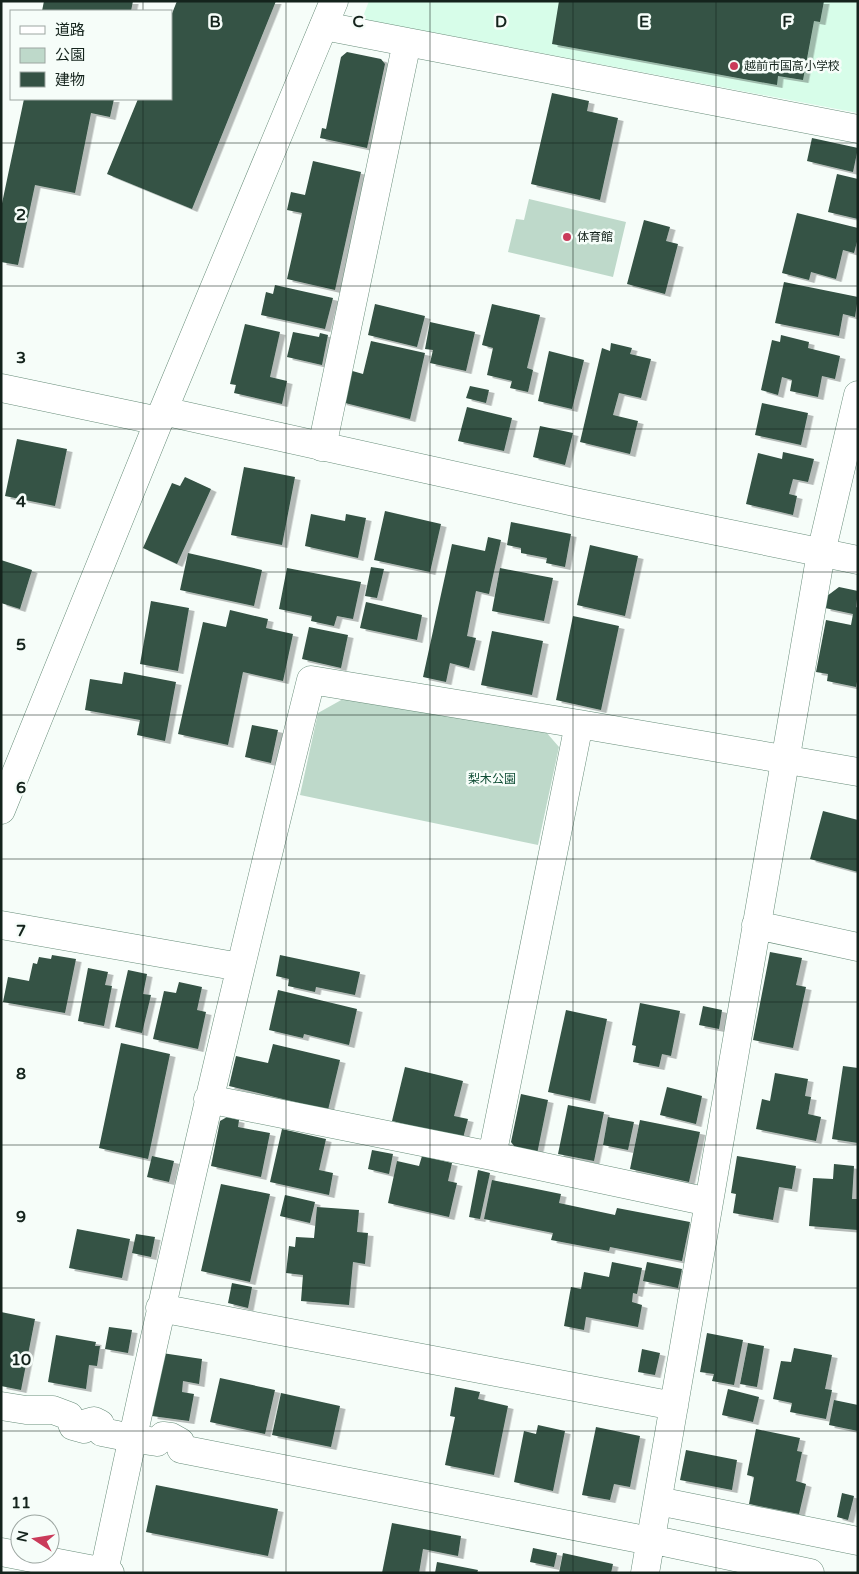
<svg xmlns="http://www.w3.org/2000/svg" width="859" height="1574" font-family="'Varela Round','Noto Sans JP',sans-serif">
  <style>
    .built { fill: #d7fde9 }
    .green { fill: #bed9ca }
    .building { fill: #345244; filter: url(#shadow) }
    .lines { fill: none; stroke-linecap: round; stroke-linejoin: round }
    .street-casing { stroke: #688d7a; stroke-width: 29 }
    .secondary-casing { stroke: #688d7a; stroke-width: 29 }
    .street { stroke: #fff; stroke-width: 28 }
    .secondary { stroke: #fff; stroke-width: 28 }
    .grid { fill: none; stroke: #14231c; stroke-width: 1; stroke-opacity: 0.55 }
    .poi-dot { fill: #ca3b5a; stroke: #f6fdf9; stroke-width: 2 }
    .labels { text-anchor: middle; stroke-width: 5; stroke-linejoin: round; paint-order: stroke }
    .poi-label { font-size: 12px; fill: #14231c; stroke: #f6fdf9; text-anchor: start }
    .park-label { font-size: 12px; fill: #0f4d35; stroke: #f6fdf9 }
    .grid-label { font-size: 16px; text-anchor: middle; font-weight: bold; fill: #14231c; stroke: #f6fdf9; stroke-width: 5; stroke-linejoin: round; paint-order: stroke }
  </style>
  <defs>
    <filter id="shadow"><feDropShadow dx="5.5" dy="3" stdDeviation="0" flood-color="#0004"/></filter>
  </defs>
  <rect width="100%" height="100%" fill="#f6fdf9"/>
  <!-- built -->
  <path class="built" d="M369,1h489v112l-496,-94z"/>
  <!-- green -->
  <path class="green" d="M529,199l97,23 -13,55 -105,-25 8,-33 8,1z
    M343,699l203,33 13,15 -21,98 -238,-50 18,-82z"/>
  <!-- building -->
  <path class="building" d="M44,1h89l-2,10h-89z
    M177,1h99l-84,208 -85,-35 31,-75h33v-83z
    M559,1h265l-4,21 -6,-1 -11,59 -25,-4 -1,9 -225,-41z
    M347,52l34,7 4,5 -18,84 -47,-10 2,-10 4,1 15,-72z
    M552,93l37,8 -2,10 31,7 -18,82 -69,-16z
    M24,99h90l-4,18 -19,-4 -16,80 -40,-8 -17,80 -17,-3v-54z
    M812,138l46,10 -5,24 -46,-11z
    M313,161l48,11 -26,118 -48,-11 15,-66 -15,-3 4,-18 14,3z
    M837,174l21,5v40l-30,-7z
    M797,213l61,15v10l-4,15 -11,-3 -7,29 -25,-7 -2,8 -27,-7z
    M644,220l26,7 -4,14 12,3 -13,50 -38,-10z
    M784,282l74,15 -3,20 -12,-3 -4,22 -64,-13z
    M275,285l58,13 -8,31 -64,-14 5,-23 7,2z
    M375,304l50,12 -8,31 -49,-12z
    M492,304l48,11 -13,53 6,2 -5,22 -18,-4 2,-7 -25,-6 6,-27 -11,-3z
    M430,322l45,10 -9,39 -36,-8 3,-13 -8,-1z
    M245,324l35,8 -10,45 17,4 -5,23 -48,-11 2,-8 -6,-1z
    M293,332l26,5 1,-4 8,2 -6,30 -35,-8z
    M781,335l28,7 -1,6 32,8 -5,23 -13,-3 -4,21 -28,-6 2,-11 -10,-3 -4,18 -17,-5 11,-50 8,2z
    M371,341l54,12 -15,66 -69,-17 8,-32 14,4z
    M611,343l21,5 -2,6 21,5 -10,39 -22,-5 -6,22 25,6 -8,33 -50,-12 22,-94 8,3z
    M549,351l35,9 -12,49 -34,-8z
    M470,386l19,4 -3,13 -20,-5z
    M762,403l46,10 -7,32 -46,-10z
    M467,407l45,11 -8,33 -46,-10z
    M540,426l33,7 -8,32 -32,-8z
    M17,439l50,10 -12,57 -50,-10z
    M783,452l31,7 -6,23 -15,-3 -4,15 8,2 -4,19 -47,-11 12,-51 24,6z
    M244,467l51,10 -13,68 -51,-10z
    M185,477l26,12 -34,75 -34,-16 29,-65 8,3z
    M385,511l56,13 -11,48 -56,-12z
    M311,514l34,7 1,-7 20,4 -8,40 -53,-12z
    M511,522l60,12 -6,33 -19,-4 1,-5 -26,-5v-5l-14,-3z
    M488,537l13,3 -12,54 -13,-3 -9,45 9,2 -7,30 -19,-5 -4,19 -23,-5 29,-133 33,7z
    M590,545l48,11 -13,60 -48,-11z
    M188,553l74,17 -8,36 -74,-16z
    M1,560l31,10 -12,39 -19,-6z
    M371,567l13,2 -7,29 -12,-2z
    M287,568l74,14 -8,37 -16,-3 -3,10 -23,-5 1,-5 -33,-7z
    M500,568l53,10 -9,43 -52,-10z
    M839,587l19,4 -2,16 2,1v68l-2,11 -29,-6 1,-7 -12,-2 10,-52 25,5 2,-11 -28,-6 2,-12z
    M151,601l38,7 -11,63 -38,-7z
    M366,602l56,13 -5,25 -57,-12z
    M230,610l38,9 -2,9 27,6 -10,47 -40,-9 -15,73 -50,-11 25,-112 23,5z
    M573,616l46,10 -18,84 -45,-10z
    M309,627l39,8 -7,33 -39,-9z
    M492,631l51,10 -11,54 -51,-10z
    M124,672l52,10 -11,59 -28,-6 3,-15 -55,-10 5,-31 32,5z
    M252,725l26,5 -7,33 -26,-6z
    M823,811l35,9v52l-48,-13z
    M770,952l32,6 -6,27 10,2 -13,61 -40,-8z
    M52,955l24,4 -11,54 -62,-11 5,-25 21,4 4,-18 4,1 2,-7 12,2z
    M280,955l80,17 -5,23 -39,-8 -1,5 -27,-6 1,-7 -13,-3z
    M88,968l20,4 -3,13 7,1 -8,40 -26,-5z
    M128,970l19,4 -4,20 8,1 -9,38 -27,-6z
    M179,982l23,5 -5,23 9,2 -8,37 -45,-10 11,-48 12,2z
    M278,990l79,19 -8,36 -45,-11 -1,4 -34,-8z
    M640,1003l40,8 -9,45 -9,-2 -3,13 -26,-5 3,-16 -4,-1z
    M703,1006l19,4 -3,19 -20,-4z
    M566,1010l41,9 -17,82 -42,-9z
    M121,1043l49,11 -22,105 -49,-11z
    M273,1044l67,16 -12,50 -99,-24 7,-30 32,7z
    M843,1066l15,2v75l-26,-4z
    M405,1067l58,14 -9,35 14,3 -5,19 -71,-17z
    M775,1073l33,6 -3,17 6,1 -3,17 13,3 -5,24 -60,-12 6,-30 8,2z
    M667,1087l35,9 -6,28 -36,-9z
    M521,1094l27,6 -11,54 -20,-4 -6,-8z
    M568,1105l36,7 -10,49 -36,-7z
    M227,1117l12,3 -1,7 32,6 -9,44 -50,-11 9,-45z
    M608,1117l26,5 -6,28 -25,-5z
    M640,1120l60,12 -11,50 -59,-13z
    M282,1129l44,10 -7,31 14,3 -4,22 -59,-13z
    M372,1150l21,4 -4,20 -21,-5z
    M152,1156l22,5 -5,21 -22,-5z
    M422,1156l30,7 -4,18 9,2 -8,34 -61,-14 9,-42 22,5z
    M737,1156l59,10 -4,23 -13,-2 -6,33 -40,-7 3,-19 -5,-1z
    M834,1164l20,2 -2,33h6v31l-49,-4 4,-48 20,1z
    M478,1170l12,3 -10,46 -11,-2z
    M492,1180l69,14 -2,9 56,12 2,-7 73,14 -8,39 -72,-14 -1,4 -58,-11 2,-7 -69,-14z
    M221,1184l49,10 -20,88 -49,-11z
    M285,1195l30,7 -5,21 -30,-7z
    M317,1207l42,3 -2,22 11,1 -3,31 -12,-2 -4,43 -48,-4 2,-26 -17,-2 3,-27 6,1 1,-10 18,1z
    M77,1229l53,10 -8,39 -53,-10z
    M136,1234l19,3 -4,20 -19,-4z
    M612,1262l30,6 -5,26 -4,-1 -1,9 10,3 -4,22 -52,-10 -2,13 -20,-4 7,-39 10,2 3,-17 25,5z
    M647,1262l35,7 -4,19 -35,-7z
    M232,1283l20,4 -4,21 -20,-5z
    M1,1312l34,7 -14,71 -20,-4z
    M109,1327l23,3 -4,23 -23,-4z
    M707,1333l36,7 -9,45 -22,-4 2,-7 -14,-2z
    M56,1335l40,7 -1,4h5l-3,20 -8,-1 -3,24 -38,-7z
    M748,1343l16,3 -7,41 -17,-3z
    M794,1348l38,7 -7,34 7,1 -6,29 -36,-7 2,-9 -19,-4 8,-38 10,1z
    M642,1349l18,4 -5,22 -17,-3z
    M162,1353l40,6 -3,25 -16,-3 -1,11 12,2 -5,27 -37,-5z
    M220,1378l55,12 -10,44 -55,-12z
    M455,1387l25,5 -2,7 30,7 -14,69 -49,-10 10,-48 -5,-1z
    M728,1389l31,8 -6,25 -31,-7z
    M281,1393l59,13 -9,41 -59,-12z
    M834,1400l24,5v26l-29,-6z
    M538,1425l27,6 -12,60 -39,-9 10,-51 12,3z
    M596,1427l44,9 -10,51 -16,-3 -4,16 -28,-5z
    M756,1429l44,9 -3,13 5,1 -6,29 10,3 -7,30 -50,-10 5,-27 -7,-2z
    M686,1450l51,10 -5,30 -52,-10z
    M156,1485l122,24 -10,47 -122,-24z
    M842,1493l12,3 -6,24 -11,-3z
    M392,1523l69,13 -3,20 -35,-7 -4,24h-37z
    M533,1548l24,5 -3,14 -24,-5z
    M563,1553l50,11 -2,9h-52z
    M437,1562l41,8 -1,3h-42z"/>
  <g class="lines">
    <!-- street casing -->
    <g class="street-casing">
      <path id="street" d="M324,26l534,103
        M1,388l158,33
        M322,447l85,-405
        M1,925l239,42
        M756,925l102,22
        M208,1099l284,57 217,46
        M492,1156l87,-432
        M160,1308l514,98
        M1,1406l25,4h27l16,6 4,10 11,3 3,-6 7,-2 6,3 2,8 15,3
        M143,1440l14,2 6,-6 8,1 9,5 1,7 454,89
        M658,1501l200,40
        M664,1542l146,31
        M1,1552l109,21
        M104,1572c63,-299 133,-596 207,-892l268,44 279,48
        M645,1573l176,-1020 37,-158"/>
    </g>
    <!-- secondary casing -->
    <g class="secondary-casing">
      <path id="secondary" d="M163,411l416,92 279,57
        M1,810l162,-399 171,-410"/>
    </g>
    <!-- street -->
    <use href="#street" class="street"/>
    <!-- secondary -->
    <use href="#secondary" class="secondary"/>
  </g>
  <!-- grid -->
  <path class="grid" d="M143,1v10M286,1v1572M430,1v1572M573,1v1572M716,1v1572M143,99v1474M1,143h857M1,286h857M1,429h857M1,572h857M1,715h857M1,859h857M1,1002h857M1,1145h857M1,1288h857M1,1431h857"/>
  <!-- markers -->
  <g class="poi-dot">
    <circle cx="734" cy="66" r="5"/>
    <circle cx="567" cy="237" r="5"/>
  </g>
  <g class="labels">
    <!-- poi labels -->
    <g class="poi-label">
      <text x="744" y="70">越前市国高小学校</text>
      <text x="577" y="241">体育館</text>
    </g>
    <!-- park labels -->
    <g class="park-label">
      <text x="492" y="783">梨木公園</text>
    </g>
  </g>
  <g class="grid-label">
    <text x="215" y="27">B</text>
    <text x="358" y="27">C</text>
    <text x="501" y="27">D</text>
    <text x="644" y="27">E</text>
    <text x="787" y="27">F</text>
    <text x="21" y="220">2</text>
    <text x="21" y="363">3</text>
    <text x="21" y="507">4</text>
    <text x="21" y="650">5</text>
    <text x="21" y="793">6</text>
    <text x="21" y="936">7</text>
    <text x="21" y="1079">8</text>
    <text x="21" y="1222">9</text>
    <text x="21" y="1365">10</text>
    <text x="21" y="1508">11</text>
  </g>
  <!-- border -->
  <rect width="859" height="1574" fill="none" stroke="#14231c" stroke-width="5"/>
  <!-- legend -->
  <rect x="10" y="10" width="162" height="90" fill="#f6fdf9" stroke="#9ca6a1"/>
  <rect x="20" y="26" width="25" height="8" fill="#ffffff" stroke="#9ca6a1"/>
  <text x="55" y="35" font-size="15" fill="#14231c">道路</text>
  <rect x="20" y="48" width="25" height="15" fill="#bed9ca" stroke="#9ca6a1"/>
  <text x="55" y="60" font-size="15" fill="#14231c">公園</text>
  <rect x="20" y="72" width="25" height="15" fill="#345244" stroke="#9ca6a1"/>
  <text x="55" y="85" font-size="15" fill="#14231c">建物</text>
  <!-- north arrow -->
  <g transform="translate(35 1539) rotate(282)"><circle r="24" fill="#f6fdf9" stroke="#9ca6a1"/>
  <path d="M0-4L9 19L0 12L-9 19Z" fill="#ca3b5a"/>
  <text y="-8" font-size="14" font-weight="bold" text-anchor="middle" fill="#14231c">N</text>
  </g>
</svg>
